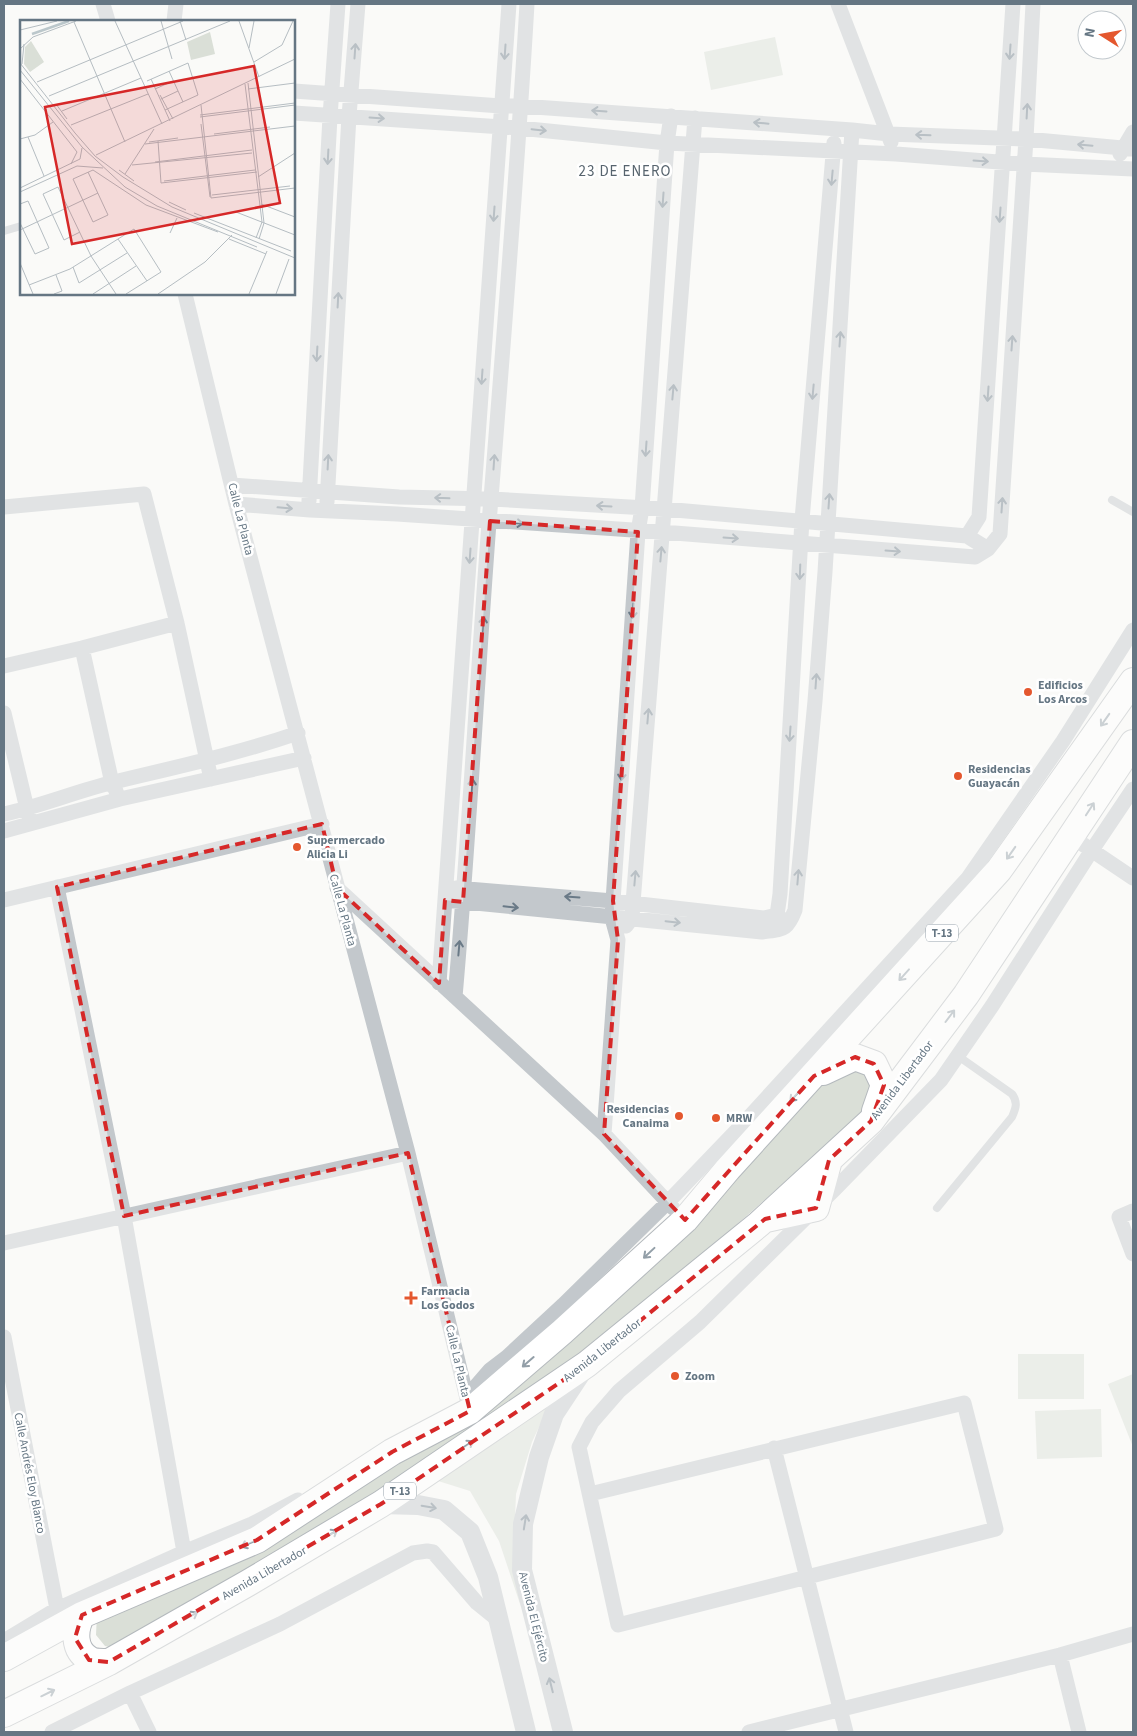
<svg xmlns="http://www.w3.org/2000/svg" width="1137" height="1736" font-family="'Source Sans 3',sans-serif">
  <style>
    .green { fill: #dadfd7 }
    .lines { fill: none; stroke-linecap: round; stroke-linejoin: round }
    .trunk-casing { stroke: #b4b9bd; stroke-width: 28 }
    .service { stroke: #c3c8cc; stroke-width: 8 }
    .minor { stroke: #c3c8cc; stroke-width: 15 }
    .tertiary { stroke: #c3c8cc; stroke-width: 20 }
    .trunk { stroke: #fff; stroke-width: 26 }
    .oneway { stroke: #6a7a87 }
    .oneway2 { stroke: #939fa8 }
    .marked { fill: none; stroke: #d62828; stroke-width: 4; stroke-dasharray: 10 6; stroke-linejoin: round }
    .poi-dot { fill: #e4572e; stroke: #fff; stroke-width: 2 }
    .labels { text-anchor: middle; stroke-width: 5; stroke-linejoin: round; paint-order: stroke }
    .shield { fill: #fff; stroke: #939fa8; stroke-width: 1 }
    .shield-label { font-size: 11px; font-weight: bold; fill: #657683 }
    .street-label { font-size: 12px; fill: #657683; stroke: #fff }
    .poi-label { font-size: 12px; font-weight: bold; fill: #657683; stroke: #fff; text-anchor: start }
    .quarter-label { font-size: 15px; letter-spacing: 1px; fill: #57646e; stroke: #fff }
    .inset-river { fill: none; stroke: #bbc7cb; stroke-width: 2.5 }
    .inset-road { fill: none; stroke: #b5bdc2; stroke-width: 1 }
    .view { fill: #d62828; fill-opacity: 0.15; stroke: #d62828; stroke-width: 2.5 }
    .inset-edge { fill: none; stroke: #657683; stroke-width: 2.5 }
  </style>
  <rect width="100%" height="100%" fill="#fafaf8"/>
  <!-- green -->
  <path class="green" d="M775,37l8,38 -72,15 -7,-38z
    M875,1054v48l-229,203 -105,78 -158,110 -258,157 -20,-4 -9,-11 1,-21 405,-222 342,-330z
    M1018,1354h66v45h-66z
    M1133,1374v73l-25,-63z
    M553,1397l-21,45 -16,52 -2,48 7,65 -22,-66 -29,-50 -35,-11z
    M1101,1409l1,48 -65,2 -2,-48z"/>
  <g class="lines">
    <!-- trunk casing -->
    <g class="trunk-casing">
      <path id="trunk" d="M823,1072l32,-15 19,7 10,21 -9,26
        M766,1219l50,-11 13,-48
        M82,1615c-8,14 -9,35 7,44 4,3 14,3 20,3
        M4,1658l78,-43 175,-75 135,-88 78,-41 92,-79 123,-112 43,-51 271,-299 134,-189
        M4,1714l105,-52 139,-79 133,-79 206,-140 172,-140 112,-103 95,-126 167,-252"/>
    </g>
    <!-- service -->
    <path class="service" d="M4,231l17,-5
      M1112,500l21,12
      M937,1208l75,-91c4,-9 6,-15 0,-23l-54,-38"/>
    <!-- minor -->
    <path class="minor" d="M103,4l5,17
      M838,4l53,138
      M174,21l2,-17
      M294,91l207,15h20l331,24 37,4 137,5 107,10
      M294,113l225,15 148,15 229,11 128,10 109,5
      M1120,154l13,-22
      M185,294l51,210 172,649 62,258
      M232,485l167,12 93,2 172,10 303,27 21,13
      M309,501l21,-384 8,-113
      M327,502l22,-386 9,-112
      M236,504l74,6 87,4 265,18 313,25 13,-8 12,-15 26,-395 7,-135
      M4,507l140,-13 33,129 34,156
      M967,536l12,-19 34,-513
      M82,648l30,135 4,8
      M4,666l78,-18 95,-25
      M4,713l25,104
      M4,814c37,-8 73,-23 110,-32 62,-15 123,-28 184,-49
      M4,831l116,-32 184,-41
      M1072,837l61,41
      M57,887l67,329 60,336
      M337,888l267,246 69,74
      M456,888l157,13 151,17 13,-3 7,6
      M4,900l318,-76
      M445,900l317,32c21,-3 25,-1 33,-22l20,-209 10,-129 27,-442
      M777,915l3,-21 22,-374 32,-377
      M626,926l6,-8 1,-15 62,-785
      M439,983l70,-979
      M455,997c14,-158 22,-316 34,-474 14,-173 28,-346 38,-519
      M604,1134l14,-194 -6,-22 1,-17 25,-369 4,-24 25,-365 4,-27
      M1133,1211l-14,6 14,37
      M4,1243l404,-90
      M4,1337l53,272
      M471,1407l6,-22 13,-15 17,-13 56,-52 104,-102 73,-76 228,-249 95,-137 70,-111
      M774,1448l72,284
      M590,1494l374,-91 32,126 -378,96 -39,-178 13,-25 27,-31 81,-69 135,-133 106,-109 51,-74 100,-156 41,-61
      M4,1641l53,-32 127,-57 68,-28 46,-24
      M1060,1655l19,77
      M130,1693l19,39
      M52,1732l78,-39 150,-69 133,-71 14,-2 6,1 44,51 21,17
      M749,1732l311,-77 73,-21"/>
    <!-- tertiary -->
    <path class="tertiary" d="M381,1504l37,1 26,5 26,22 18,45 38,155
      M563,1732l-41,-162 1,-46 16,-67 15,-43 29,-44"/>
    <!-- trunk -->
    <use href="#trunk" class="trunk"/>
  </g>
  <!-- one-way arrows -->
  <defs><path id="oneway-shaft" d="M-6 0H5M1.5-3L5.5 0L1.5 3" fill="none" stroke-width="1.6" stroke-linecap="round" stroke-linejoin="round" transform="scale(1.25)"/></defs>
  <g class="oneway">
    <use href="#oneway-shaft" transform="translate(355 51) rotate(-86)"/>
    <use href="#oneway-shaft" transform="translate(505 52) rotate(94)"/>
    <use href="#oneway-shaft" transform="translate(1010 52) rotate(94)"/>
    <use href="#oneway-shaft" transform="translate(599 111) rotate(-176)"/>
    <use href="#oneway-shaft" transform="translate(1027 111) rotate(-87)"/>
    <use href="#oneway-shaft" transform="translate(377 118) rotate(4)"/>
    <use href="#oneway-shaft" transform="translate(761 123) rotate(-175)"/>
    <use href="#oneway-shaft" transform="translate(539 130) rotate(6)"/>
    <use href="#oneway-shaft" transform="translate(923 135) rotate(-178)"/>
    <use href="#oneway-shaft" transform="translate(1085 145) rotate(-175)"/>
    <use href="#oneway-shaft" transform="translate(328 157) rotate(93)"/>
    <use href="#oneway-shaft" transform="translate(981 161) rotate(4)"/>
    <use href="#oneway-shaft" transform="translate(832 178) rotate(95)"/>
    <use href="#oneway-shaft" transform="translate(663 200) rotate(94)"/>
    <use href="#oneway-shaft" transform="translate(494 214) rotate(94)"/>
    <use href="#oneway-shaft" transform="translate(1000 215) rotate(94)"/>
    <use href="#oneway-shaft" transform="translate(338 300) rotate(-87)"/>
    <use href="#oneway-shaft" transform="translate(840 339) rotate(-86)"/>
    <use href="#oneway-shaft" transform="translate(1012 343) rotate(-86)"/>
    <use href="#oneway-shaft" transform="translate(317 354) rotate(93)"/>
    <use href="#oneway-shaft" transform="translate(482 377) rotate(94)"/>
    <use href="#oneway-shaft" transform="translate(673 392) rotate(-85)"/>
    <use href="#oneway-shaft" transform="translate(813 392) rotate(95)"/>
    <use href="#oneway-shaft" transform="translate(988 394) rotate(94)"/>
    <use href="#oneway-shaft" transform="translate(646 449) rotate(94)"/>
    <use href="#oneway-shaft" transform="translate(328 462) rotate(-87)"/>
    <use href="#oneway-shaft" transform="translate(494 462) rotate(-86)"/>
    <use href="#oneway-shaft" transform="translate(442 498) rotate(-178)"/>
    <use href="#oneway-shaft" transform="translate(829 501) rotate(-86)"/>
    <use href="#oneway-shaft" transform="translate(1002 505) rotate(-86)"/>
    <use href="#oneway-shaft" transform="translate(604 506) rotate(-177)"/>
    <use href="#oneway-shaft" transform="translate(285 508) rotate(5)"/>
    <use href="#oneway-shaft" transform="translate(516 523) rotate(4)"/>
    <use href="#oneway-shaft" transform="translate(731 538) rotate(4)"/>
    <use href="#oneway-shaft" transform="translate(893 551) rotate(4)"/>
    <use href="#oneway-shaft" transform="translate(661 554) rotate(-85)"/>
    <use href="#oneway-shaft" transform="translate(470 556) rotate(94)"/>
    <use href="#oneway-shaft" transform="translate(800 572) rotate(92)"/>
    <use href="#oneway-shaft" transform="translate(633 611) rotate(94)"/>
    <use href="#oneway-shaft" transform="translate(483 624) rotate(-86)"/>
    <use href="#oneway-shaft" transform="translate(816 681) rotate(-86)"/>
    <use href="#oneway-shaft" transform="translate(648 716) rotate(-85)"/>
    <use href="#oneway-shaft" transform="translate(790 734) rotate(94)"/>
    <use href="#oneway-shaft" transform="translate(622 773) rotate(94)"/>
    <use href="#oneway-shaft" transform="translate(472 786) rotate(-86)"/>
    <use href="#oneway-shaft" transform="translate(798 877) rotate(-85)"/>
    <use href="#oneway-shaft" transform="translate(635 878) rotate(-85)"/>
    <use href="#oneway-shaft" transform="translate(572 897) rotate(-176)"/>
    <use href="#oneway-shaft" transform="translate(511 907) rotate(6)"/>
    <use href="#oneway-shaft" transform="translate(673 922) rotate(6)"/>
    <use href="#oneway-shaft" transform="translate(459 948) rotate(-85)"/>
    <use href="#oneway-shaft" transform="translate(429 1507) rotate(10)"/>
    <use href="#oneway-shaft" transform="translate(525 1522) rotate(-81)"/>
    <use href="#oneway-shaft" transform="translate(551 1685) rotate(-104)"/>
  </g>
  <g class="oneway2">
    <use href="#oneway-shaft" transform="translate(1105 720) rotate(125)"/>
    <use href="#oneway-shaft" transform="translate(1090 809) rotate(-57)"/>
    <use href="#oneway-shaft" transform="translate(1011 853) rotate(125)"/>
    <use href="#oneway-shaft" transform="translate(904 975) rotate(132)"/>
    <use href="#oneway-shaft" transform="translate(950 1016) rotate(-53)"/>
    <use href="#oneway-shaft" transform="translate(795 1096) rotate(133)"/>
    <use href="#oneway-shaft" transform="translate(649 1253) rotate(137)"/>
    <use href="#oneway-shaft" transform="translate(528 1362) rotate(139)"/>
    <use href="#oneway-shaft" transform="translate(467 1445) rotate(-34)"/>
    <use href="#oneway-shaft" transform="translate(331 1534) rotate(-31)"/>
    <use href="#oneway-shaft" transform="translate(248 1544) rotate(157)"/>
    <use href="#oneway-shaft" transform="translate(191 1616) rotate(-30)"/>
    <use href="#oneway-shaft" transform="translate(48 1693) rotate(-26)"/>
  </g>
  <!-- marked area -->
  <path d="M0 0H1137V1736H0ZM490,521l148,11 -25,369 5,39 -14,194 81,86 129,-144 41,-19 19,7 10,21 -13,36 -42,39 -13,48 -51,11 -178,145 -206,140 -272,158 -20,-2 -14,-22 7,-23 175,-75 135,-88 78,-41 -62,-258 -284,63 -67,-329 265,-63 15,64 102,95 6,-83 18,2z" fill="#fafaf8" fill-opacity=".55" fill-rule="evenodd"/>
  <path class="marked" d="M490,521l148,11 -25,369 5,39 -14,194 81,86 129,-144 41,-19 19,7 10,21 -13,36 -42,39 -13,48 -51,11 -178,145 -206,140 -272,158 -20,-2 -14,-22 7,-23 175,-75 135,-88 78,-41 -62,-258 -284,63 -67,-329 265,-63 15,64 102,95 6,-83 18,2z"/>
  <!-- markers -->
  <g class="poi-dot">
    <circle cx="1028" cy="692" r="5"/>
    <circle cx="958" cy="776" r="5"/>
    <circle cx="297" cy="847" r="5"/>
    <circle cx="679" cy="1116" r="5"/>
    <circle cx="716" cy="1118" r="5"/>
    <path d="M408.5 1290.5h5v5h5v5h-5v5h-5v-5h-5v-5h5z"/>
    <circle cx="675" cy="1376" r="5"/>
  </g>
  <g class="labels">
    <!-- shield labels -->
    <g class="shield">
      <rect x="926" y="924.5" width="32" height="17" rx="4"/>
      <rect x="384" y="1482.5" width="32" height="17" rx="4"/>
    </g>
    <g class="shield-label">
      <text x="942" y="937">T-13</text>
      <text x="400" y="1495">T-13</text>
    </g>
    <!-- street labels -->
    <g class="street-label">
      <text transform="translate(241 519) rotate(76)" y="4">Calle La Planta</text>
      <text transform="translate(343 910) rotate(75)" y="4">Calle La Planta</text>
      <text transform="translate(902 1080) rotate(-53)" y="4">Avenida Libertador</text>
      <text transform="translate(602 1350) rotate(-38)" y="4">Avenida Libertador</text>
      <text transform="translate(458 1361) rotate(77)" y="4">Calle La Planta</text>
      <text transform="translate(30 1473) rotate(79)" y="4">Calle Andrés Eloy Blanco</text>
      <text transform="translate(264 1573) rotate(-30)" y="4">Avenida Libertador</text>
      <text transform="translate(534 1617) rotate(76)" y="4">Avenida El Ejército</text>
    </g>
    <!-- poi labels -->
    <g class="poi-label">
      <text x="1038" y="689">Edificios<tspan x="1038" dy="14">Los Arcos</tspan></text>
      <text x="968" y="773">Residencias<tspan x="968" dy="14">Guayacán</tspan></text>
      <text x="307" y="844">Supermercado<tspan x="307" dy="14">Alicia Li</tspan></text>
      <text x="669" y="1113" text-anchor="end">Residencias<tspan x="669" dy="14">Canaima</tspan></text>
      <text x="726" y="1122">MRW</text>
      <text x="421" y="1295">Farmacia<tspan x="421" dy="14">Los Godos</tspan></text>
      <text x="685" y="1380">Zoom</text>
    </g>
    <!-- quarter labels -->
    <g class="quarter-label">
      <text x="625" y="176">23 DE ENERO</text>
    </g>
  </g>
  <!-- overview -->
  <g transform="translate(20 20)">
    <rect width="275" height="275" fill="#fafaf8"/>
    <path d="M190,12l5,22 -24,6 -4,-18zM11,21l13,21 -14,10 -6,-8 1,-17z" fill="#dadfd7"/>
    <path class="inset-river" d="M12,14l37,-13"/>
    <path class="inset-road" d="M95,1l47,103M141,1l11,38M160,1l6,19M219,1l20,56M54,2l51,120M0,10l37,-9M229,28l5,-27M0,29l13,-12 43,-16M234,42l28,-17 11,-24M0,43l55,70 20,23 28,21 49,30 123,51M2,44l2,-20M0,50l62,77 43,40 32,19 100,41M149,51l14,31M0,59l57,73 -6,12M131,59l19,42M127,61l41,-18 10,32 -33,15M17,62l146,-61M228,63l16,140 -5,16M225,64l17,138 -6,16M135,69l18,-8M228,69l47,-6M140,75l13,24M29,76l181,-75M141,79l17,-8M36,84l11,15M181,85l10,93M42,91l79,-33M180,95l95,-12M180,97l95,-12M181,104l9,73M51,105l77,-31M194,114l56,-7M8,117l16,39M0,119l15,-4 18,-13M138,121l3,42M129,122l29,-4M125,124l150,-18M76,135l199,-96M135,142l97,-12M112,145l120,-12M99,150l15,11M68,152l20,43 -15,7 -20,-43 20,-9 53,35 72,27M105,154l29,-45M238,157l37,-24M144,161l91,-11M141,163l96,-11M0,168l60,-29 2,-11M0,172l57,-26 26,2M192,175l78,-9M191,178l84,-10M149,182l17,8M0,184l8,-3 21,47 -14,6 -15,-31M241,184l34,13M216,192l59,23M174,193l97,38M0,210l78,-37M60,212l-16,8 -21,-46 15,-7 33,69 25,38M150,213l7,-15M98,219l29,42M209,219l37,15M0,243l13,31M53,247l6,16 48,-30M9,265l41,-16 64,-40 27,43 -35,22M34,274l8,-3 -6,-16M73,274l43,-28M138,274l47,-32 27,-27M229,274l18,-43M256,274l13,-35"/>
    <path class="view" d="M234,46l26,137 -208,41 -27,-137z"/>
    <rect width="275" height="275" class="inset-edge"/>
  </g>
  <!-- border -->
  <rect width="1137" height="1736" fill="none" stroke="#657683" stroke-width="10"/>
  <!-- north arrow -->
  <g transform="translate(1102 35) rotate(281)"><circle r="24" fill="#ffffff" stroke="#c1c8cd"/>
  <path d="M0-4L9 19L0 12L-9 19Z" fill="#e4572e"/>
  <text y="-8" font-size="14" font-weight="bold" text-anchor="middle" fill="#657683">N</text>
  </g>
</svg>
